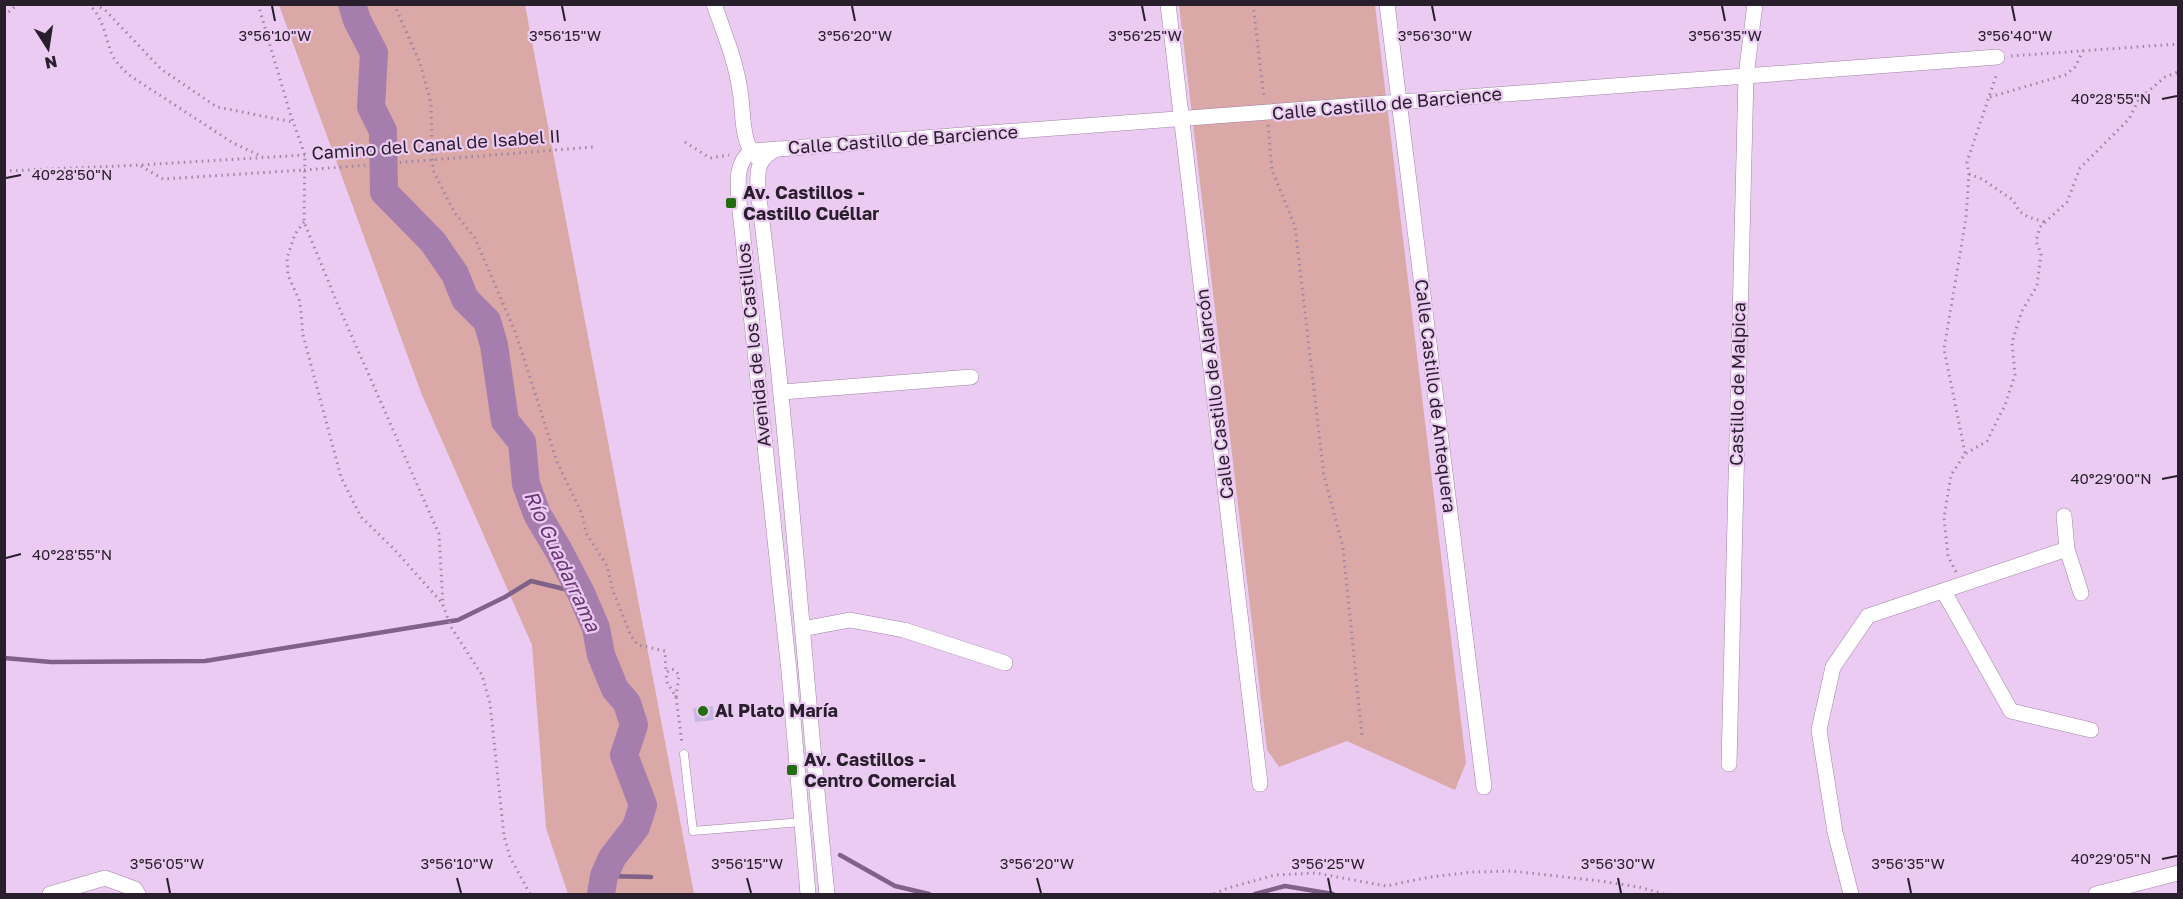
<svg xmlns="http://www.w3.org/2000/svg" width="2183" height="899" font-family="'Golos Text',sans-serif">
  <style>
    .green { fill: #daa8a6 }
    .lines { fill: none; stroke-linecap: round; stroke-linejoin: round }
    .stream { stroke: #806187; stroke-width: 4.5 }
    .river { stroke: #a67eae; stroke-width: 28 }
    .building { fill: #c6b7e3 }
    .service-casing { stroke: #a183a8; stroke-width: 9 }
    .minor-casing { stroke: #a183a8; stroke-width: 16 }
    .path { stroke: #9e86a4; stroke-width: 3; stroke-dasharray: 1.5 4.5; stroke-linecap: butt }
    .service { stroke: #fff; stroke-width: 8 }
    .minor { stroke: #fff; stroke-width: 15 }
    .path-bridge { stroke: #9e86a4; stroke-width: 3; stroke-dasharray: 1.5 4.5; stroke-linecap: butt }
    .ticks { fill: none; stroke: #291e2c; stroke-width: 2 }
    .poi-dot { fill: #226d0e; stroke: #ebcbf2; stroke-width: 2 }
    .labels { text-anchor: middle; stroke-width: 4.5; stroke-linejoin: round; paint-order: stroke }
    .street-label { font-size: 18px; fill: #291e2c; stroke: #ebcbf2 }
    .poi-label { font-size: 18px; font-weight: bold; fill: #291e2c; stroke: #ebcbf2; text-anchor: start }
    .water-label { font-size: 20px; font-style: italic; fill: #683673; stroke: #ebcbf2 }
    .ticks-label { font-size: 15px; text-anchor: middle; fill: #291e2c; stroke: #ebcbf2; stroke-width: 4.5; stroke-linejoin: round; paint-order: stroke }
  </style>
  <rect width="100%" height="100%" fill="#ebcbf2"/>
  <!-- green -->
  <path class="green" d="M279,5h246l169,889h-126l-22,-66 -14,-183 -110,-250z
    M1179,5h196l91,758 -11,27 -108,-49 -68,26 -12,-17z"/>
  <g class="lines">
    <!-- stream -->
    <path class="stream" d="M4,658l47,4 154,-1 253,-41 47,-23 26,-16 50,12
      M840,855l55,31 34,8
      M604,876l47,1
      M1255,894l30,-8 48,8"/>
    <!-- river -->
    <path class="river" d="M352,4l5,16 17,33 -3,54 12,24 1,61 49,50 22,32 10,25 22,22 7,24 11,76 17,21 4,42 11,30 22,37 22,42 15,35 5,27 14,34 12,14 7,22 -10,30 19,50 -7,22 -24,31 -8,18 -3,18"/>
  </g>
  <!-- building -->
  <path class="building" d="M713,706l1,14 -19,2 -2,-14z"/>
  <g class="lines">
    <!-- service casing -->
    <g class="service-casing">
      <path id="service" d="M684,754l9,77 109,-9"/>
    </g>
    <!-- minor casing -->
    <g class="minor-casing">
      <path id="minor" d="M714,4c10,29 22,57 26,87 4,20 0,54 18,67
        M1168,4l92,780
        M1387,4l97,783
        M777,149c-20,9 -20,22 -19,41 30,234 45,470 69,704
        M782,392l189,-15
        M2067,549l14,44
        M1944,592l67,119 80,19
        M802,629l48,-9 54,10 101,33
        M1729,764l17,-688 9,-72
        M50,894l55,-16 30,11 3,5
        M808,894l-19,-223 -50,-470c-1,-18 -4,-37 12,-50l1246,-94
        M1851,894l-16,-62 -16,-102 14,-63 35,-51 199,-67 -3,-33
        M2096,894l82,-21"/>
    </g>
    <!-- path -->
    <path class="path" d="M88,4c15,12 17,32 23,48 4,10 11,16 18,23l104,68 30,14
      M95,4l11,7 55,58 56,38 76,15
      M258,4l32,109 15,42 -1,67 34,83 101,229 4,71 8,22 31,48 8,28 14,133 6,21 20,37
      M394,4l26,59 11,40 2,67 21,42 21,26 41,96 41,128 25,52 4,19 21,33 6,25 18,45 7,9 27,6 1,22
      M1253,4l11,94
      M4,16l14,-12
      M2011,56l167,-12
      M1990,97l75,-22 10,-8 8,-16
      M1268,125l4,45 23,56 29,250 19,71 19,189
      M685,142l25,16 19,-3
      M141,166l22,13 141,-9
      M4,171l136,-6 165,-10
      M1969,174l13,5 31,21 6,11 9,6 17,5
      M304,222l-9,12 -8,24 1,17 12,27 3,33 38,142 20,40 33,32 48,54
      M1965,453l-21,-104 22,-131 3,-44 -2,-12 30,-89
      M1956,572l-8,-16 -4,-38 7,-43 14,-21 22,-13 18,-36 10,-30 -3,-33 10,-31 15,-25 4,-32 -5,-13 4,-14 27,-25 13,-34 49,-49 10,-20 26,-22 13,-5
      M676,697l3,-22 -4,-5 -4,-1 -5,4 1,9 9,15 6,46
      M1214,894l14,-6 47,-13 41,-2 70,13 44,-9 43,-5 39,-1 88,10 39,6 25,7"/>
    <!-- service -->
    <use href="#service" class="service"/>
    <!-- minor -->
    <use href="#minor" class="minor"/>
    <!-- path-bridge -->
    <path class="path-bridge" d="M304,170l290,-23"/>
  </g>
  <!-- ticks -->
  <path class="ticks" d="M272,6l3,15M562,6l3,15M852,6l3,15M1142,6l3,15M1432,6l3,15M1722,6l3,15M2012,6l3,15M2162,99l15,-3M6,178l15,-3M2162,479l15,-3M6,558l15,-4M2162,859l15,-3M167,878l3,15M457,878l4,15M747,878l4,15M1037,878l4,15M1328,878l3,15M1618,878l3,15M1908,878l3,15"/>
  <!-- markers -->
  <g class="poi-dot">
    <rect x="725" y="197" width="12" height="12" rx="3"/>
    <circle cx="703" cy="711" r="6"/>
    <rect x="786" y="764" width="12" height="12" rx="3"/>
  </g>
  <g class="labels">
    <!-- street labels -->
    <g class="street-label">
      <text transform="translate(1387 104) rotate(-5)" y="6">Calle Castillo de Barcience</text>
      <text transform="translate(903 140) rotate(-4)" y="6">Calle Castillo de Barcience</text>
      <text transform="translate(436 145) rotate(-4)" y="6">Camino del Canal de Isabel II</text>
      <text transform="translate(754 345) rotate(-96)" y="6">Avenida de los Castillos</text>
      <text transform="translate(1738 384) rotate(-89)" y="6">Castillo de Malpica</text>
      <text transform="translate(1215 394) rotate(-97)" y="6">Calle Castillo de Alarcón</text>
      <text transform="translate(1435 396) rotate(83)" y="6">Calle Castillo de Antequera</text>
    </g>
    <!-- poi labels -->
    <g class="poi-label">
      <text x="743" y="199">Av. Castillos -<tspan x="743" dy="21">Castillo Cuéllar</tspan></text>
      <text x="715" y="717">Al Plato María</text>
      <text x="804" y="766">Av. Castillos -<tspan x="804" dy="21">Centro Comercial</tspan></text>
    </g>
    <!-- water labels -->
    <g class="water-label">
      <text transform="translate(562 561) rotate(65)" y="7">Río Guadarrama</text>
    </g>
  </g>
  <g class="ticks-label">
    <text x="275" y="41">3°56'10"W</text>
    <text x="565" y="41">3°56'15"W</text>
    <text x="855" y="41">3°56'20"W</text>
    <text x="1145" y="41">3°56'25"W</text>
    <text x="1435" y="41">3°56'30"W</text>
    <text x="1725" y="41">3°56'35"W</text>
    <text x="2015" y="41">3°56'40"W</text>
    <text x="2111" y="104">40°28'55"N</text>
    <text x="72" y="180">40°28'50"N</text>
    <text x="2111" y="484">40°29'00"N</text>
    <text x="72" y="560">40°28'55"N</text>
    <text x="2111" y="864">40°29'05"N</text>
    <text x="167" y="869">3°56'05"W</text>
    <text x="457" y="869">3°56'10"W</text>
    <text x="747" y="869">3°56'15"W</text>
    <text x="1037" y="869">3°56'20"W</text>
    <text x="1328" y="869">3°56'25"W</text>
    <text x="1618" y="869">3°56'30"W</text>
    <text x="1908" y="869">3°56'35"W</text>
  </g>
  <!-- border -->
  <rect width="2183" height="899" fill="none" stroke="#291e2c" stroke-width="12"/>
  <!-- north arrow -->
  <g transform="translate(48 48) rotate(168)" stroke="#ebcbf2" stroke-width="4.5" paint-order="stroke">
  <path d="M0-4.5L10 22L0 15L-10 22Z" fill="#291e2c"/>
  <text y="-9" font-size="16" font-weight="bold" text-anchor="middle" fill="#291e2c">N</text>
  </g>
</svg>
